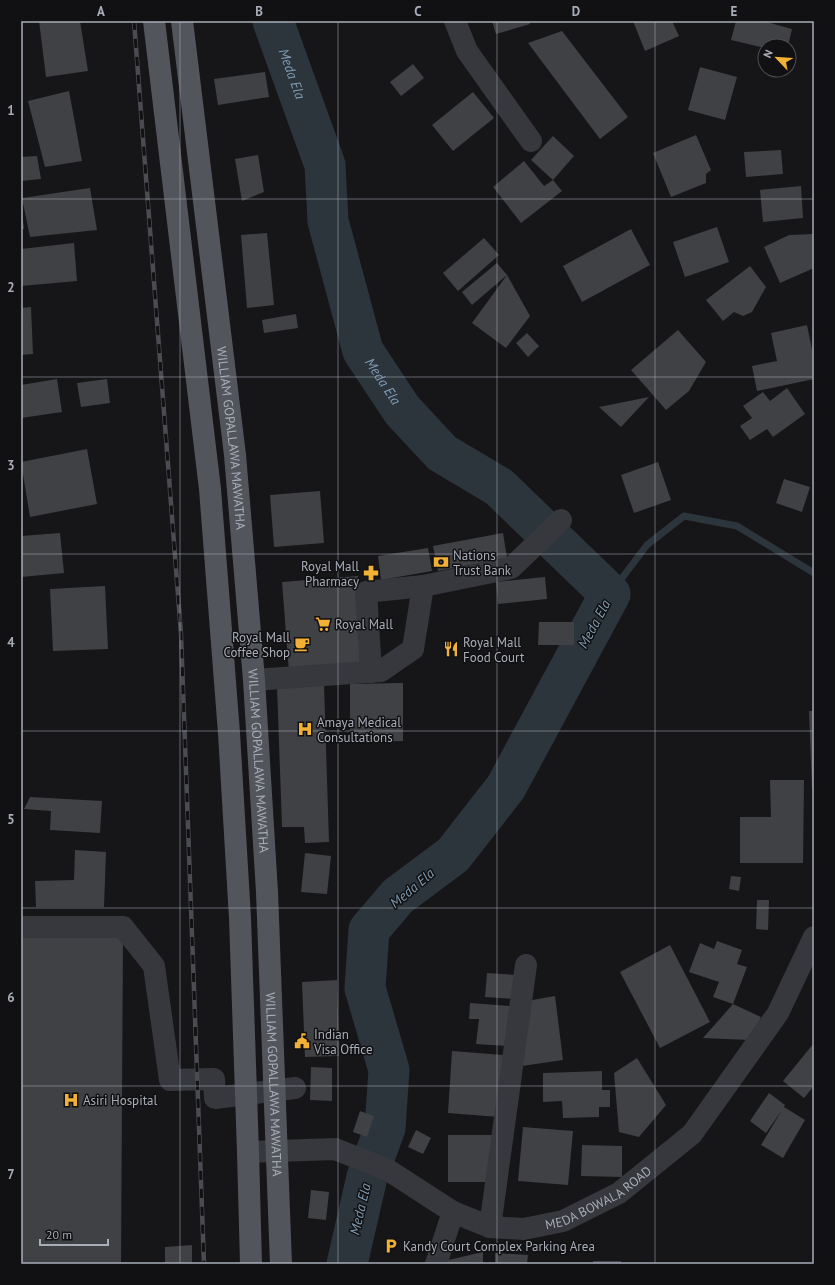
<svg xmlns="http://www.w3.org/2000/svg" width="835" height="1285" font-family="'PT Sans',sans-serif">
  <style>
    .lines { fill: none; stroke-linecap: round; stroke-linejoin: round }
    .stream { stroke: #2c353c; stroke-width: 7 }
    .river { stroke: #2c353c; stroke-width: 41 }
    .building { fill: #404145 }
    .minor { stroke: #37383d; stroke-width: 22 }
    .major { stroke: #53555c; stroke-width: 22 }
    .rail-casing { stroke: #4a4c52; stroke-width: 4.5 }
    .rail { stroke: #111113; stroke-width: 3; stroke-dasharray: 9; stroke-linecap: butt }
    .grid { fill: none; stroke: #a8adb8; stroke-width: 1; stroke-opacity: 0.55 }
    .labels { text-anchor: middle; stroke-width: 3; stroke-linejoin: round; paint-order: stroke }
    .street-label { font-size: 13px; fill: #a8adb8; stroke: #111113 }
    .poi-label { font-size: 13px; fill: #a8adb8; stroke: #111113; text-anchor: start }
    .water-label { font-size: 14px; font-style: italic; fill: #7f9bb3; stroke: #111113 }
    .neatline { fill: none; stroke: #a8adb8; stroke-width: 1.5 }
    .grid-label { font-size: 13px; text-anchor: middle; font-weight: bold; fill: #a8adb8 }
  </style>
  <rect width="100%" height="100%" fill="#161618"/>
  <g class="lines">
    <!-- stream -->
    <path class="stream" d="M610,594l37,-49 37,-29 53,10 77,47"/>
    <!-- river -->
    <path class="river" id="s1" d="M273,21l52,144 3,56 35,130 39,59 40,43 57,34 111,107 -104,193 -53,68 -55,41 -29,34 -4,58 24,82 -4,58 -18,49 -20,87"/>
  </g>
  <!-- building -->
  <path class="building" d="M39,21h41l8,50 -42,6z
    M492,21h37l1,3 -34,10z
    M633,21h39l7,15 -34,15z
    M736,21h27l29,8 -4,17h-23v2l-34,-8z
    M562,31l66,86 -28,22 -72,-96z
    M413,64l11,14 -23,18 -11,-14z
    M700,67l37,10 -12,43 -37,-10z
    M265,72l4,25 -51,8 -4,-26z
    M69,91l13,70 -37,6 -17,-66z
    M473,92l21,26 -41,33 -21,-26z
    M696,135l15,35 -5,4v9l-35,14 -18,-44z
    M553,136l21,20 -21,24 -22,-20z
    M781,150l2,24 -37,3 -2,-25z
    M258,155l6,37 -22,9 -7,-42z
    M37,156l4,23 -20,2v-24z
    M524,161l20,25 9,-6 9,11 -41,32 -28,-36z
    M801,186l2,32 -40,4 -3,-32z
    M90,188l7,42 -67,7 -8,-39z
    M22,211l2,18h-3v-17z
    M717,227l12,35 -44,15 -12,-35z
    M631,229l19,36 -68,37 -19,-36z
    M267,233l7,72 -27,3 -6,-73z
    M814,234v34l-34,15 -16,-36 25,-12z
    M484,238l15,17 -41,36 -15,-18z
    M74,243l3,38 -56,5v-37z
    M497,263l10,12 -35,30 -10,-13z
    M750,266l16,21 -14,25 -9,4 -9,-4 -11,9 -17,-21z
    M507,275l23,41 -24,32 -34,-25z
    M31,307l2,47 -12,1v-47z
    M296,314l2,14 -34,5 -2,-13z
    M807,325l7,34v20l-57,12 -5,-25 25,-5 -6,-28z
    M678,330l28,32 -17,29 -23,19 -35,-40z
    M527,333l12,13 -11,11 -12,-14z
    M57,379l5,33 -41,6v-33z
    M107,379l3,24 -29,4 -4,-24z
    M787,388l18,26 -32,23 -6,-8 -17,11 -10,-14 12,-8 -9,-12 20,-14 7,9z
    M649,397l-28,30 -22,-20z
    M87,449l10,55 -67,13 -9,-55z
    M658,462l13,38 -37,13 -13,-38z
    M784,479l26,8 -8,25 -26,-9z
    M320,491l4,52 -50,4 -4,-52z
    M60,533l4,40 -43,4v-41z
    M503,533l4,25 -69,13 -5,-25z
    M428,548l4,23 -51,9 -3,-24z
    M358,576l6,90 -75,6 -7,-90z
    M545,577l2,22 -49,5 -2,-22z
    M105,586l3,63 -55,2 -3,-62z
    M539,622h35v23h-36z
    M403,683v58l-53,1v-58z
    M324,684l5,158 -24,1 -1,-16h-22l-5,-141z
    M809,711h5v78h-2z
    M770,780h34l-1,83h-63v-46h31z
    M30,797l72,4 -2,32 -50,-3 1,-19 -27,-2z
    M75,850l31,2 -2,55h-68l-1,-26 39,-1z
    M305,853l26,3 -4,38 -26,-2z
    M731,876l10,1 -2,14 -10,-2z
    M757,900h12l-1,30 -12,-1z
    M21,936h102l-2,328h-100z
    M717,941l25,9 -5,14 10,3 -14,37 -20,-7 6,-15 -30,-10 11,-29 14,6z
    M670,945l40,77 -50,26 -40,-76z
    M487,973l30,2 -2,24 -30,-2z
    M337,980l2,76 -34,1 -3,-75z
    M555,996l8,64 -41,6 5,-65z
    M470,1003l41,3 -4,40 -31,-2 3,-25h-10z
    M733,1004l28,13 -11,23 -47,-2z
    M814,1043v43l-10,12 -21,-17z
    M452,1051l51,4 -4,62 -51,-4z
    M637,1058l29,47 -27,32 -20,-5 -5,-59z
    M311,1067l21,1v33l-22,-1z
    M602,1071v19h8v17h-11v10l-36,1 -1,-17 -19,1v-29z
    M769,1093l16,12 -1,2 21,13 -22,38 -22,-13 21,-35 -16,23 -16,-12z
    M360,1111l14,5 -7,21 -14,-5z
    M523,1127l50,4 -5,54 -50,-4z
    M416,1130l15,8 -8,16 -15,-7z
    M448,1135h45v47h-45z
    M582,1145l40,1v31l-41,-1z
    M311,1190l18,2 -3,28 -18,-2z
    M192,1245v19h-27v-17z
    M483,1252v12h-40l1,-3z
    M495,1253l33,2 -1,9h-32z
    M593,1261h28v3h-28z"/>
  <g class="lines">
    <!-- minor -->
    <g class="minor">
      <path d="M455,21l12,30 64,90"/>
      <path d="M371,672l-5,-80 57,-6"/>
      <path d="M254,680l127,-9 32,-22 10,-63 88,-18 50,-48"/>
      <path d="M21,927h102l31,39 16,114 44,-1 1,19 80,-10"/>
      <path id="s2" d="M248,1152l87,-3 53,21 65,42 37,15 34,2 39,-8 56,-28 73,-59 86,-121 36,-76"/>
      <path d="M490,1227l36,-262"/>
      <path d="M436,1264l17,-52"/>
    </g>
    <!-- major -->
    <g class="major">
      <path d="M154,21l56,468 19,244 11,185 8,234 3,112"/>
      <path id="s3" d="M182,21l53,434 19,225 13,212 14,372"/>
    </g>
    <!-- rail casing -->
    <g class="rail-casing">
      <path id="rail" d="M134,21l47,613 23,630"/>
    </g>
    <!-- rail -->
    <use href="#rail" class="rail"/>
  </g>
  <!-- grid -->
  <path class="grid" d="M180,21v1243M338,21v1243M497,21v1243M655,21v1243M21,199h793M21,377h793M21,554h793M21,731h793M21,908h793M21,1086h793"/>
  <!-- icons -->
  <defs>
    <g id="bank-bare" transform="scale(1.2)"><path d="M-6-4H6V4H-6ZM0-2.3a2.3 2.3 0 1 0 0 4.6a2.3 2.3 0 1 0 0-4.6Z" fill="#f2b134" stroke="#111113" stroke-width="2.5" paint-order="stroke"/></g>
    <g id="pharmacy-bare" transform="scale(1.2)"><path d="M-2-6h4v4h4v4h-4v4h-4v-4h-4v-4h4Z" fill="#f2b134" stroke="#111113" stroke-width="2.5" paint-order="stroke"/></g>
    <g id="supermarket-bare" transform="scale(1.2)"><path d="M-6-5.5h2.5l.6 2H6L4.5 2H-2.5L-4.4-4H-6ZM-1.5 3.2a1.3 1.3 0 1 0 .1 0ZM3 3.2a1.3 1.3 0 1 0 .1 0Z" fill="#f2b134" stroke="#111113" stroke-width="2.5" paint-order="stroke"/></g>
    <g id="cafe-bare" transform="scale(1.2)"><path d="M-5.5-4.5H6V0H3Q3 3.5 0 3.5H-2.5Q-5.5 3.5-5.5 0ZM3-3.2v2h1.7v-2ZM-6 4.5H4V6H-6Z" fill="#f2b134" stroke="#111113" stroke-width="2.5" paint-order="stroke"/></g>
    <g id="restaurant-bare" transform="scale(1.2)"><path d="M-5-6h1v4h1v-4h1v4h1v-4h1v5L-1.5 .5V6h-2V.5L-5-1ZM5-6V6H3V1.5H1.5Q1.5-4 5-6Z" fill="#f2b134" stroke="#111113" stroke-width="2.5" paint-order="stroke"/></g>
    <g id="hospital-bare" transform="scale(1.2)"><path d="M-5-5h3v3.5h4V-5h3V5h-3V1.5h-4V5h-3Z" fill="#f2b134" stroke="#111113" stroke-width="2.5" paint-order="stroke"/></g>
    <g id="civic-bare" transform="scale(1.2)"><path d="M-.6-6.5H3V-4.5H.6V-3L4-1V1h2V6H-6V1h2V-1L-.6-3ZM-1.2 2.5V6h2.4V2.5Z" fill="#f2b134" stroke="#111113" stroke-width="2.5" paint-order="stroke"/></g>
    <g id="parking-bare" transform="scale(1.2)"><path d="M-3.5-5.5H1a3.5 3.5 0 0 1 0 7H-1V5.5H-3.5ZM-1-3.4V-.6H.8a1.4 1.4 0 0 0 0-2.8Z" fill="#f2b134" stroke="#111113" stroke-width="2.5" paint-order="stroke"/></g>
  </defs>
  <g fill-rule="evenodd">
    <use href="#bank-bare" x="441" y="562"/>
    <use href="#pharmacy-bare" x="371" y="573"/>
    <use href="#supermarket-bare" x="323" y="624"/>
    <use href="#cafe-bare" x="302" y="644"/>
    <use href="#restaurant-bare" x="451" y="649"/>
    <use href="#hospital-bare" x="305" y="729"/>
    <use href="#civic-bare" x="302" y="1041"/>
    <use href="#hospital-bare" x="71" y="1100"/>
    <use href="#parking-bare" x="391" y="1246"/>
  </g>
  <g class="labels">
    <!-- street labels -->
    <g class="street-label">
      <text dy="5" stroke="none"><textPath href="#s3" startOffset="420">WILLIAM GOPALLAWA MAWATHA</textPath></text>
      <text dy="5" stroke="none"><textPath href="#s3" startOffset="744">WILLIAM GOPALLAWA MAWATHA</textPath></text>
      <text dy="5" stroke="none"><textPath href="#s3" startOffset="1068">WILLIAM GOPALLAWA MAWATHA</textPath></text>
      <text dy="5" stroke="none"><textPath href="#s2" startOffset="377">MEDA BOWALA ROAD</textPath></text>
    </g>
    <!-- poi labels -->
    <g class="poi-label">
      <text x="453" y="560">Nations<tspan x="453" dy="15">Trust Bank</tspan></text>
      <text x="359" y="571" text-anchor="end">Royal Mall<tspan x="359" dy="15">Pharmacy</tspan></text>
      <text x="335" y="629">Royal Mall</text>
      <text x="290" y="642" text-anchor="end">Royal Mall<tspan x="290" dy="15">Coffee Shop</tspan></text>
      <text x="463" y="647">Royal Mall<tspan x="463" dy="15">Food Court</tspan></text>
      <text x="317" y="727">Amaya Medical<tspan x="317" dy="15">Consultations</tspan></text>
      <text x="314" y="1039">Indian<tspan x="314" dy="15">Visa Office</tspan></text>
      <text x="83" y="1105">Asiri Hospital</text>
      <text x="403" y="1251">Kandy Court Complex Parking Area</text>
    </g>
    <!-- water labels -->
    <g class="water-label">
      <text dy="5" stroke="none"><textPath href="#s1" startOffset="56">Meda Ela</textPath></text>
      <text dy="5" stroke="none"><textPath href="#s1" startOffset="380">Meda Ela</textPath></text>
      <text transform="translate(594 624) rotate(-62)" y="5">Meda Ela</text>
      <text transform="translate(412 888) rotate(-40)" y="5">Meda Ela</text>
      <text transform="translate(360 1209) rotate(-77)" y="5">Meda Ela</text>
    </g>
  </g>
  <!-- border -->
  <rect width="835" height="1285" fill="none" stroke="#111113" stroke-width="44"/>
  <!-- north arrow -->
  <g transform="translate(777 58) rotate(295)"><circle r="19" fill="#111113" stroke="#4d4f55"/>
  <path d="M0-3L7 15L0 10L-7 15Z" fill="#f2b134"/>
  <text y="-6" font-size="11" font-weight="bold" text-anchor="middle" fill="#a8adb8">N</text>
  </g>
  <!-- scale -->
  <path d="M40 1239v6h68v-6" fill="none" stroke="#a8adb8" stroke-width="2"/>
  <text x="46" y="1239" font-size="12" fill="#a8adb8" stroke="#111113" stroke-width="3" paint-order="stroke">20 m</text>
  <rect x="22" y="22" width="791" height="1241" class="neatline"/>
  <g class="grid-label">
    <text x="101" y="16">A</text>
    <text x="259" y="16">B</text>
    <text x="418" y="16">C</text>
    <text x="576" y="16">D</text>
    <text x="734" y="16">E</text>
    <text x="11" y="115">1</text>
    <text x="11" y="292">2</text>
    <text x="11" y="470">3</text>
    <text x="11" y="647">4</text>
    <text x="11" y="824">5</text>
    <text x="11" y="1002">6</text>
    <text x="11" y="1179">7</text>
  </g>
</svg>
